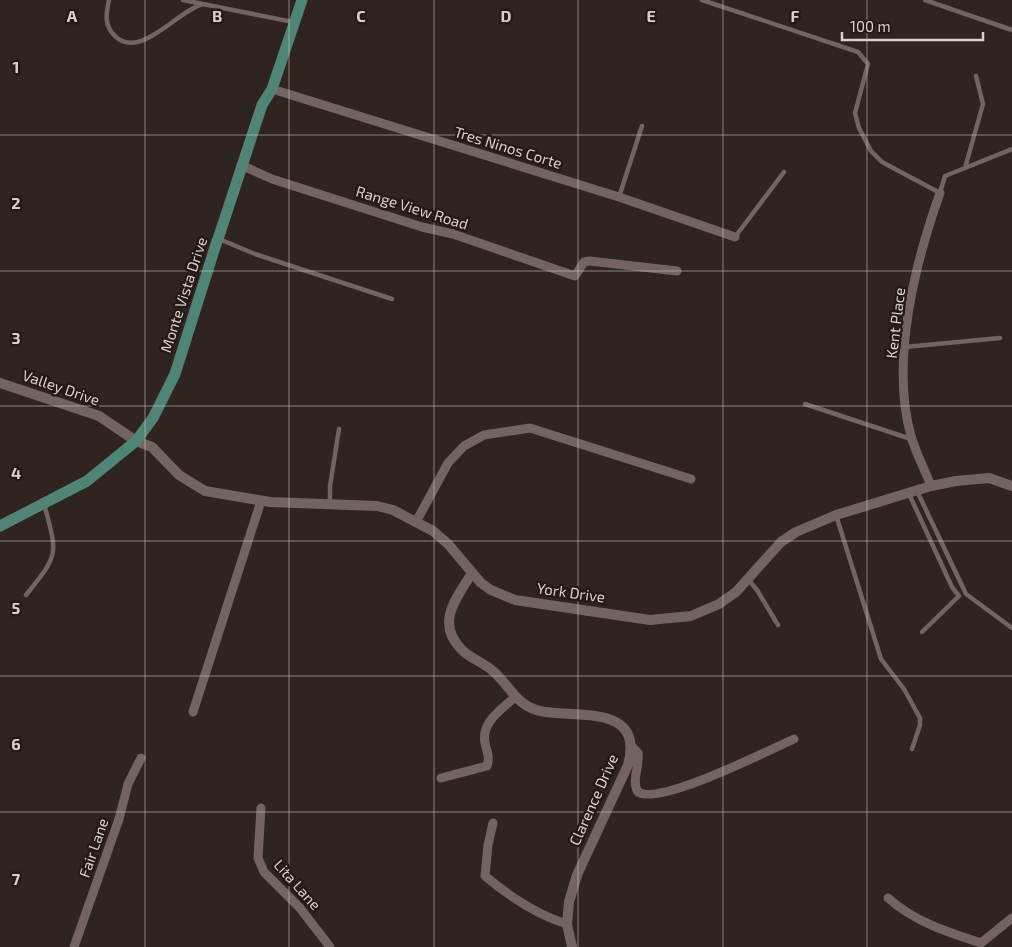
<svg xmlns="http://www.w3.org/2000/svg" width="1012" height="947" font-family="'Exo 2',sans-serif">
  <style>
    .lines { fill: none; stroke-linecap: round; stroke-linejoin: round }
    .service { stroke: #73645f; stroke-width: 4.5 }
    .minor { stroke: #73645f; stroke-width: 9 }
    .tertiary { stroke: #73645f; stroke-width: 10 }
    .secondary { stroke: #508477; stroke-width: 11 }
    .grid { fill: none; stroke: #d9d0cd; stroke-width: 1; stroke-opacity: 0.55 }
    .labels { text-anchor: middle; stroke-width: 5; stroke-linejoin: round; paint-order: stroke }
    .street-label { font-size: 15px; fill: #d9d0cd; stroke: #261a16 }
    .grid-label { font-size: 16px; text-anchor: middle; font-weight: bold; fill: #d9d0cd; stroke: #261a16; stroke-width: 5; stroke-linejoin: round; paint-order: stroke }
  </style>
  <rect width="100%" height="100%" fill="#302420"/>
  <g class="lines">
    <!-- service -->
    <path class="service" d="M109,0c-3,13 -5,26 6,36 25,25 63,-26 88,-32
      M183,0l110,22
      M702,0l156,52 10,12 -13,49 4,15 12,23 11,11 58,31 5,-17 67,-27
      M925,0l87,30
      M965,168l18,-64 -7,-28
      M619,197l23,-71
      M735,237l49,-65
      M219,239l36,15 137,45
      M905,347l95,-9
      M805,404l106,35
      M917,491l49,103 46,34
      M909,494l43,93 7,9 -37,36
      M330,503v-17l9,-57
      M836,515l45,144 23,30 16,29v7l-8,24
      M748,579l9,11 21,35
      M26,595c33,-41 32,-40 18,-91"/>
    <!-- minor -->
    <path class="minor" d="M272,89l347,108 116,40
      M241,165l31,14 150,48 31,7 122,42 9,-14 6,-1 87,10
      M931,486c-6,-16 -16,-35 -20,-50 -21,-74 4,-173 29,-243
      M416,522l32,-59 16,-17 20,-11 46,-7 161,51
      M193,712l68,-211
      M630,745l8,8c2,13 -7,28 0,39 21,14 129,-41 156,-53
      M441,778l46,-12c3,-9 0,-14 -2,-23 -4,-21 16,-33 30,-46
      M261,808l-3,50 6,14 36,36 30,39
      M493,823l-5,22 -3,31c24,20 52,39 82,48
      M888,898c27,24 59,34 93,45l31,-25
      M74,947l45,-128 9,-35 13,-26"/>
    <!-- tertiary -->
    <path class="tertiary" d="M0,383l99,33 37,25 16,6 27,28 26,16 65,11 107,4 16,4 40,21 15,13 33,39 10,7 24,10 135,20 41,-4 28,-12 17,-12 45,-50 15,-10 40,-17 95,-29 25,-5 33,-3 23,8
      M472,573c-16,26 -37,50 -10,77 9,9 23,13 32,22 15,13 21,31 42,38 32,10 110,-10 92,55l-51,110 -8,27 -2,22 5,23"/>
    <!-- secondary -->
    <path class="secondary" d="M218,239l44,-134 10,-16 30,-89
      M0,526l87,-45 49,-40 17,-23 22,-44 42,-133"/>
  </g>
  <!-- grid -->
  <path class="grid" d="M145,0v947M289,0v947M434,0v947M578,0v947M723,0v947M867,0v947M0,135h1012M0,271h1012M0,406h1012M0,541h1012M0,676h1012M0,812h1012"/>
  <g class="labels">
    <!-- street labels -->
    <g class="street-label">
      <text transform="translate(508 148) rotate(17)" y="5">Tres Ninos Corte</text>
      <text transform="translate(412 208) rotate(17)" y="5">Range View Road</text>
      <text transform="translate(184 295) rotate(-72)" y="5">Monte Vista Drive</text>
      <text transform="translate(896 323) rotate(-83)" y="5">Kent Place</text>
      <text transform="translate(61 388) rotate(19)" y="5">Valley Drive</text>
      <text transform="translate(571 593) rotate(8)" y="5">York Drive</text>
      <text transform="translate(594 800) rotate(-66)" y="5">Clarence Drive</text>
      <text transform="translate(94 848) rotate(-71)" y="5">Fair Lane</text>
      <text transform="translate(297 885) rotate(48)" y="5">Lita Lane</text>
    </g>
  </g>
  <g class="grid-label">
    <text x="72" y="22">A</text>
    <text x="217" y="22">B</text>
    <text x="361" y="22">C</text>
    <text x="506" y="22">D</text>
    <text x="651" y="22">E</text>
    <text x="795" y="22">F</text>
    <text x="16" y="73">1</text>
    <text x="16" y="209">2</text>
    <text x="16" y="344">3</text>
    <text x="16" y="479">4</text>
    <text x="16" y="614">5</text>
    <text x="16" y="750">6</text>
    <text x="16" y="885">7</text>
  </g>
  <!-- scale -->
  <path d="M842 32v8h141v-8" fill="none" stroke="#d9d0cd" stroke-width="2.5"/>
  <text x="850" y="32" font-size="15" fill="#d9d0cd" stroke="#261a16" stroke-width="4" paint-order="stroke">100 m</text>
</svg>
